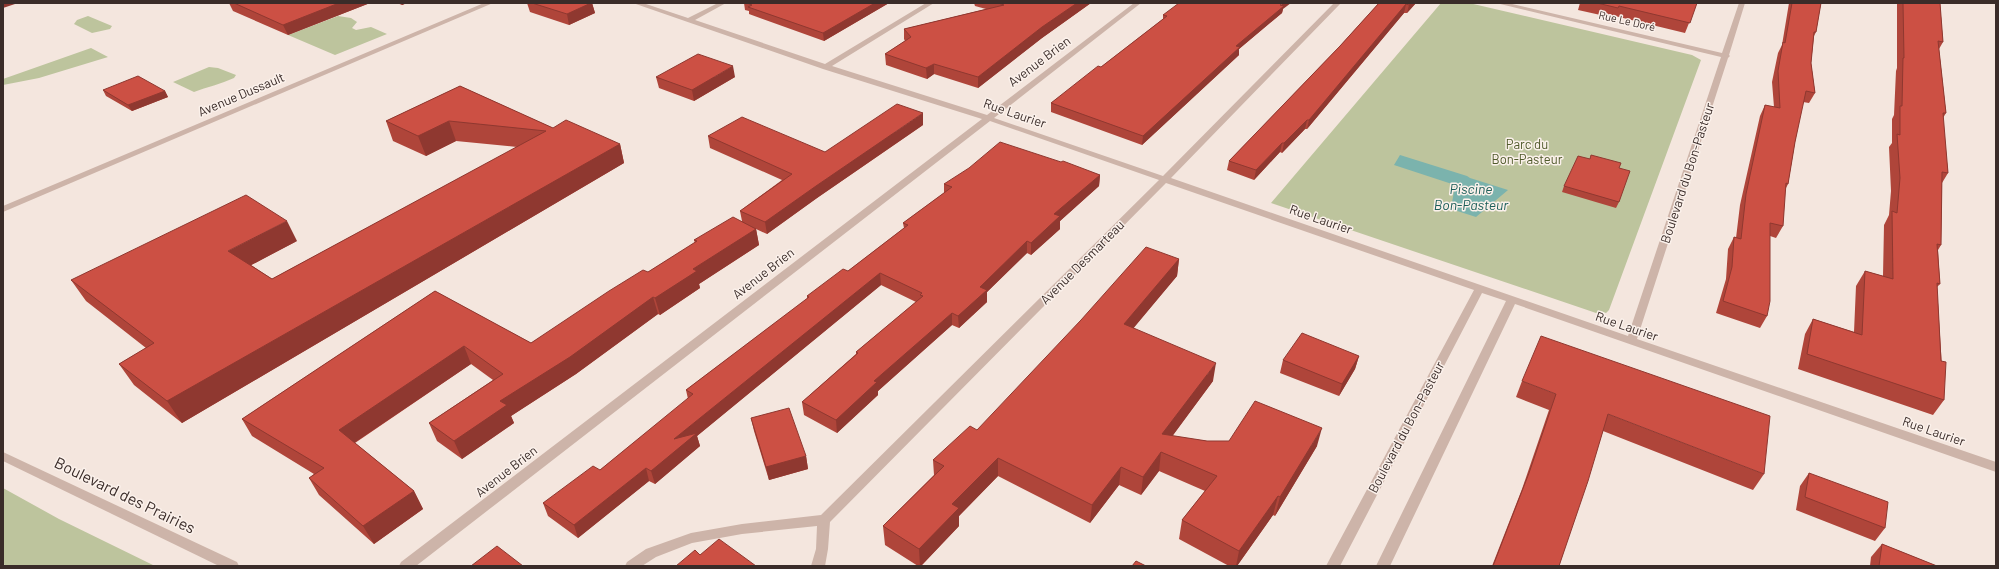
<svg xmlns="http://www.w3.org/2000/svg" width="1999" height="569" font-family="Barlow,sans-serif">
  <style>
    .green { fill: #bdc49d }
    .water { fill: #7bb3ad }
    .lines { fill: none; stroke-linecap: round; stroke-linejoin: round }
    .minor { fill: #cdb4a9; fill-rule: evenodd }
    .tertiary { fill: #cdb4a9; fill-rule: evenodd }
    .wall { fill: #af453a }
    .shaded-wall { fill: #8f3830 }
    .building { fill: #cc5044; stroke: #8f3830 }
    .labels { text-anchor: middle; stroke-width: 3; stroke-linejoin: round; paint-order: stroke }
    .far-street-label { font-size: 11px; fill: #3a2c29; stroke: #fbf1eb }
    .street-label { font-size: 13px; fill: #3a2c29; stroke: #fbf1eb }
    .park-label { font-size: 13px; fill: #505a2b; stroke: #fbf1eb }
    .water-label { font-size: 14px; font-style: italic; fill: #1c5e59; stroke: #fbf1eb }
    .near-street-label { font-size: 16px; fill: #3a2c29; stroke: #fbf1eb }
  </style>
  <rect width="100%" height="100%" fill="#f4e6de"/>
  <!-- green -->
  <path class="green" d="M1441,3h28l223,52 9,5 -92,250 -3,3 -6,-2 -1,3 -328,-111z
    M88,16l24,10 -2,3 -18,4 -18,-9 3,-4z
    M338,16l13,2 6,4 -5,6 4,2 15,-3 16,7 -52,21 -47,-20z
    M91,48l17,9 -69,21 -36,7v-6z
    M209,67l9,1 18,7 -2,3c-13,6 -27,9 -40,14l-21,-10z
    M3,488l56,31 96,47h-148l-4,-2z"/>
  <!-- water -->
  <path class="water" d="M1400,155l67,21 3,2 38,12 -32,27 -25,-8 4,-24 -61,-20z"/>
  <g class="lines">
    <!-- minor -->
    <path class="minor" d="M484,3h9l-490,209v-6z
      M633,3h10l45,15 30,-15h8l-31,17 130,44 101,-61h8l-102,63 155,49 147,-112h7l-147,115 169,58 171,-173h7l-170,175 457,158 93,-279 -225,-54h12l214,50 17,-50h6l-16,52 1,1 -2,2 -91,281 359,123v10l-481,-168 -125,262h-14l130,-265 -24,-8 -142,273h-14l148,-276 -308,-107 -336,339 -2,27 -3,17h-14l5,-17 1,-23 -75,8 -50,9 -36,14 -14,9h-17l2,-4 19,-13 45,-16 51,-9 79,-9 338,-335 -169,-59 -574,445h-17l2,-4 581,-443 -159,-50z"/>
    <!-- tertiary -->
    <path class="tertiary" d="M3,452l234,110 2,4h-20l-216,-105z"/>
  </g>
  <!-- wall -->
  <path class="wall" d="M229,3h141l-82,32 -55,-24z
    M397,3h10l-5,2z
    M527,3h65l3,10 -26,12 -39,-13z
    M744,3h145l-65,38 -75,-27v-3l-4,-1z
    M974,3h117l-49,35 -64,50 -44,-14 -7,5 -41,-14 -1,-11 20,-13 -1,-2v-10l82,-20 -11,-3z
    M1379,3h37l-9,10h-3l-97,116h-2l-23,24 -2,-1 -26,28 -27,-10 2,-9 111,-115z
    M1580,3h117l-12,30 -70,-17 -1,2 -36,-8z
    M1789,3h32l-5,29 -2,4 -3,27 4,30 -6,10 -6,-1 -8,40 -7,42 -3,6 -2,36 -7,12 -6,-2 -3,80 -7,12 -44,-15 10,-34 2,-30 6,-12 2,1 4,-33 20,-89 5,-11 9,2 -2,-25 6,-29 4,-8z
    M1897,3h43l3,39 -4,7 7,64 -3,5 5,55 -6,10 -1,62 -3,5 2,34 -3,3 7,113 -11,15 -135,-46 7,-35 8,-15 41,13 2,-46 9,-15 18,5 1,-51 5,-10 2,-24 -2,-44 3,-4v-24l2,-4 2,-44 1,-3z
    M1283,9l-1,4 -43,36v6l-97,90 -91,-33v-9l50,-36 62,-48v-4z
    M656,77h79l-41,24 -35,-13z
    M460,86l93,42 67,16 4,19 -442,260 -48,-38 -15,-21 27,-16 -60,-47 -15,-21 226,-39 -46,24 21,14 245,-132 -61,-6 -30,15 -33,-15 -7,-20z
    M103,90l62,1 3,6 -36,14 -26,-15z
    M923,125l-106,73 -50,36 -11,-5 3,16 -60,39 1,4 -40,27 -2,-1 -82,60 -65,42 3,7 -52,36 -25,-18 -8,-18 64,-43 -22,-16 -116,79 59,48 9,18 -49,35 -55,-49 -10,-17 5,-4 -62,-38 -10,-17 193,-128 96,52 117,-71 47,-29 -1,-3 48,-19 -2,-10 42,-31 -72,-32 -2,-12 117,16z
    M1061,162l39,13 -1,11 -39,35v8l-29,26 -4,-2 -40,39v10l-28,26 -7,-3 -74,66v4l-41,38 -33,-18 -2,-13 54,-48v-2l60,-50 -35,-17 -184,151 3,10 -45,38 -6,-3 -71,57 -30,-22 -5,-13 57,-33 88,-71 -2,-9 121,-91v-3l41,-25 56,-43 -1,-5 41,-30v-9z
    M1619,168v34l-3,6 -54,-16 2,-6z
    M1179,259l-2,17 -44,52 80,53 -41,55 35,5 110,5 -42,70 -2,-1 -36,51h-8l-50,-27 3,-19 23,-29 -46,-20 -18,24 -22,-10 -29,38 -92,-47 -39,40v10l-38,40h-3l-33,-21 -2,-19 51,-51 -1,-15 44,-30z
    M1359,356l-4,13 -16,27 -59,-23 3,-13z
    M1522,381l242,93 -11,16 -150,-59 -44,135h-67l30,-77 27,-79 -33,-13z
    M751,418l55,38 2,13 -39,11 -15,-49z
    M1809,473l76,55 -10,13 -79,-31 4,-24z
    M1882,544l55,22h-67l1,-9z"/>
  <!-- shaded-wall -->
  <path class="shaded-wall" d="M3,3h15l-15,5z
    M339,3h31l-82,32 -5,-10z
    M401,3h6l-5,2z
    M591,3h1l3,10 -26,12 -2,-11z
    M875,3h14l-65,38 -1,-8z
    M1077,3h14l-49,35 -64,50v-11l64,-50z
    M1283,3h8l-8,6 -1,4 -43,36v6l-97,90 1,-9 93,-90z
    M1410,3h6l-9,10 2,-8z
    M1406,4l-2,9 -97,116 2,-9z
    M934,64v10l-7,5 -1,-11z
    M733,66l2,11 -41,24 -2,-11z
    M165,91l3,6 -36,14 -4,-6z
    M923,113v12l-106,73 -50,36 -2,-12 51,-36z
    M1307,120l-2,9 -23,24 2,-10z
    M449,121l7,20 -30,15 -8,-20z
    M1282,143l-2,9 -26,28 2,-10z
    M620,144l4,19 -442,260 -15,-22z
    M1100,175l-1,11 -39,35v8l-29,26v-12l23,-29z
    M287,221l10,20 -57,30 -12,-20z
    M756,229l3,16 -60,39 1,4 -40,27 -5,-17 38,-29z
    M1027,241v12l-40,39v10l-28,26 -1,-12 22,-29z
    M1179,259l-2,17 -55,66 2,-18z
    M880,273l1,12 -184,151 3,10 -45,38 -4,-13 23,-32z
    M653,297l5,17 -82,60 -65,42 3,7 -52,36 -8,-18 46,-40z
    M952,313v12l-74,66v4l-41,38 -1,-13 38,-39z
    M464,346l7,18 -123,83 -9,-17z
    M1359,356l-4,13 -16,27 3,-12z
    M1216,363l-3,18 -53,72 2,-19z
    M1322,428l-5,18 -42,70 5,-19z
    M1161,452l-2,19 -18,24 2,-18z
    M806,456l2,13 -39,11 -3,-13z
    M998,458v18l-39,40v10l-38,40h-1l-1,-17 33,-45z
    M1121,467l-2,18 -29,38 2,-18z
    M646,468l3,13 -71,57 -4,-13z
    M414,491l9,18 -49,35 -11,-18z
    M1278,496l-5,19 -36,51h-1l3,-15z"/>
  <!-- building -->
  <path class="building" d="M234,3h105l-56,22z
    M532,3h59l-24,11z
    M747,3h128l-52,30 -75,-26 4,-2z
    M998,3h79l-35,24 -64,50 -44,-13 -8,4 -41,-14 26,-17 -7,-8 100,-24z
    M1179,3h104l-3,2 4,1 -48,40 4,1 -97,89 -92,-33 47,-37 3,1 66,-51 -4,-1z
    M1379,3h31l-1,2 -3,-1 -97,116h-2l-23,23h-2l-26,27 -27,-9 111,-115z
    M1597,3h100l-7,20 -71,-17 -1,2z
    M1792,3h29l-5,29h-2l-3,31 4,30 -9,-2 -11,51 -7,42 -2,-1 -3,43 -13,-3v78l-3,15 -44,-15 9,-34 2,-30 7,2 5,-45 19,-89 15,3 -2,-37 5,-29 2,1z
    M1903,3h37l3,39 -5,-1 8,72h-3l5,60 -6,-1 -1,73 -4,-1 3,40 -3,-1 4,78 5,1 -2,38 -137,-46 6,-35 49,16 3,-64 28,8 -1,-68 5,2 3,-35 -3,-44 3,1v-29h2l1,-48h1z
    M698,54l35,12 -41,24 -36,-13z
    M138,76l27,15 -37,14 -25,-15z
    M460,86l93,42 13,-8 54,24 -453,257 -48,-37 35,-21 -83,-63 175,-85 41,26 -59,30 44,28 274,-148 -97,-10 -31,15 -32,-15z
    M897,104l26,9 -107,73 -51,36 -25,-11 52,-37 -84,-38 34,-19 83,35z
    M1000,142l61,20 2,-1 37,14 -46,39 6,2 -29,27 -4,-2 -47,46 7,3 -29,26 -6,-3 -78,68 3,1 -41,38 -34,-18 56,-49 -2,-1 67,-56 -3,-1 2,-2 -42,-20 -206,166 23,-6 -46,38 -5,-3 -72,57 -31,-22 50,-37 7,4 93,-76 -7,-4 123,-93 -2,-1 36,-27 5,2 60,-46 -5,-2 49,-36 -8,-3 25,-16z
    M1591,155l30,8 -2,5 11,3 -11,31 -55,-16 14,-30 12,3z
    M733,217l23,12 -63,40 4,2 -42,27 -2,-1 -83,60 -70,44 7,4 -53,36 -25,-18 74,-49 -39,-28 -125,84 75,61 -51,35 -54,-48 15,-10 -82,-49 193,-128 96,52 78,-52 34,-21 5,2 49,-31 -3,-1z
    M1146,247l33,12 -55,65 92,39 -54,71 45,7h22l26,-40 67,27 -42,69 -2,-1 -39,55 -57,-31 35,-44 -56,-24 -18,25 -22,-10 -29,38 -94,-47 -46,46 7,4 -40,41 -36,-23 61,-60 -11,-6 37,-34 7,4 104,-110z
    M1302,333l57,23 -17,28 -59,-24z
    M1541,336l229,80 -6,58 -156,-60 -20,67 -29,85h-66l36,-93 27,-79 -34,-13z
    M789,408l17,48 -40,11 -15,-49z
    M1809,473l79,29 -3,26 -80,-31z
    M719,539l37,27h-80l19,-16 5,5z
    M1882,544l55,22h-58z
    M497,546l26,20h-52z
    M1136,561l10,5h-14z"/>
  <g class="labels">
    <!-- far-street labels -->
    <g class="far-street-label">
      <text transform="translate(1627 21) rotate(13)" y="4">Rue Le Doré</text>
    </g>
    <!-- street labels -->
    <g class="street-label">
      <text transform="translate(1039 61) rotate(-37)" y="5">Avenue Brien</text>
      <text transform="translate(241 94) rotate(-23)" y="5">Avenue Dussault</text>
      <text transform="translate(1015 113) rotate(19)" y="5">Rue Laurier</text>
      <text transform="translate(1687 173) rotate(-72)" y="5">Boulevard du Bon-Pasteur</text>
      <text transform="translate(1321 219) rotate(19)" y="5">Rue Laurier</text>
      <text transform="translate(1082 262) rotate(-45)" y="5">Avenue Desmarteau</text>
      <text transform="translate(763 273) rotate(-38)" y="5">Avenue Brien</text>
      <text transform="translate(1627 326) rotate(19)" y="5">Rue Laurier</text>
      <text transform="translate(1406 427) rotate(-62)" y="5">Boulevard du Bon-Pasteur</text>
      <text transform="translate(1934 431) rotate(19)" y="5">Rue Laurier</text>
      <text transform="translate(506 471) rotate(-38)" y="5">Avenue Brien</text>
    </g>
    <!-- park labels -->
    <g class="park-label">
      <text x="1527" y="149">Parc du<tspan x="1527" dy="15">Bon-Pasteur</tspan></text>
    </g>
    <!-- water labels -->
    <g class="water-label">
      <text x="1471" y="194">Piscine<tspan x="1471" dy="16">Bon-Pasteur</tspan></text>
    </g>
    <!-- near-street labels -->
    <g class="near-street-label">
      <text transform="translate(125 495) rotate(26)" y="6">Boulevard des Prairies</text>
    </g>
  </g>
  <!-- border -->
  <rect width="1999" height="569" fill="none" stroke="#3a2c29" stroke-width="8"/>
</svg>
